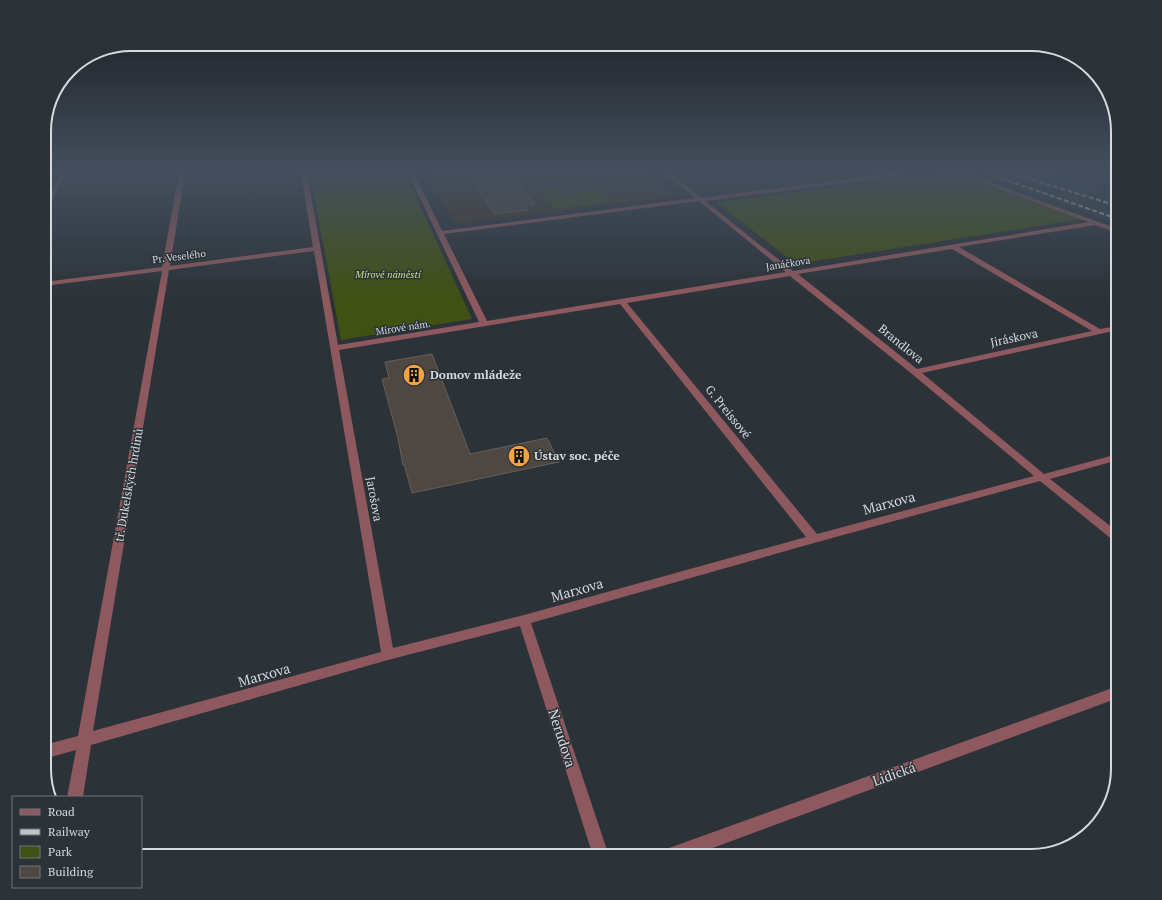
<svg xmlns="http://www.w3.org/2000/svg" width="1162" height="900" font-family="'PT Serif',serif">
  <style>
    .built { fill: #303c46 }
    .education { fill: #423727 }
    .green { fill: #415113 }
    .building { fill: #4f4842; stroke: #675f59 }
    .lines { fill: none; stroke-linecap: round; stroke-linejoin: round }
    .minor { fill: #8e595e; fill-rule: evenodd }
    .rail { stroke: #c0c4c8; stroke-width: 2; stroke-dasharray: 5 2.5; stroke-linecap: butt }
    .labels { text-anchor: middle; stroke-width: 3; stroke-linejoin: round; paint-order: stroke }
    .far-street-label { font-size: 10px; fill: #d6dade; stroke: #2b3238 }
    .far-park-label { font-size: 10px; font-style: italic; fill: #c5e282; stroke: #2b3238 }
    .street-label { font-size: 12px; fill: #d6dade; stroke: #2b3238 }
    .poi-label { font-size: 12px; font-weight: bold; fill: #d6dade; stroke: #2b3238; text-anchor: start }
    .near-street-label { font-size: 14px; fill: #d6dade; stroke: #2b3238 }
    .rim { fill: none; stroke: #d6dade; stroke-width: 2 }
  </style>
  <rect width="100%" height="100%" fill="#2b3238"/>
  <!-- built -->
  <path class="built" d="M975,173h78l65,21v30z"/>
  <!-- education -->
  <path class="education" d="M428,173h221l25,21 -4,3 -215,27z"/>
  <!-- green -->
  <path class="green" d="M310,173h95l67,146 -131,21z
    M953,173l130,46 -287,45 -80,-62z
    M554,185l6,7 -17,3 -6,-8z
    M600,190l11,12 -56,7 -10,-12z"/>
  <!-- building -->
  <path class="building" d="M468,173h25l4,6 17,-2 21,27 -10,1 4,5 -35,4z
    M432,354l38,100 77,-16 12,24 -147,31 -8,-29 -1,1 -5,-27 -16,-59 7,-1 -4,-16z"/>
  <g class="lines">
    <!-- minor -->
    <path class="minor" d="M60,173h6l-19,37 -3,2v-8z
      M179,173h6l-15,93 143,-19 -12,-74h6l31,172 141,-23 -71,-149h6l28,58 253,-33 -31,-25h6l31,25 194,-25h14l-3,2 -201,26 88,70 295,-49 -132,-49h8l154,56v4l-23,-8 -136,22 141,82 18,-3v4l-196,43 122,101 74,-20v6l-68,19 68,53v10l-4,-1 -74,-60 -226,62 -283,80 78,233h-16l-73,-230 -132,34 -297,85 -8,52h-16l9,-47 -32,9v-14l34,-9 84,-465 -118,15v-4l118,-15zM699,201l87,71 -299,49 -43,-87zM952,249l140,82 -175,38 -119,-95zM314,251l67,401 -288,79 76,-461zM790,276l122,98 122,102 -217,58 -190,-231zM620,304l186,233 -282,78 -131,33 -54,-298z
      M1118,686v12l-427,158h-30l2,-6 6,-2z"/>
    <!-- rail -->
    <path class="rail" d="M986,173l132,46
      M1010,173l108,33"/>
  </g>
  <!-- sky -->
  <linearGradient id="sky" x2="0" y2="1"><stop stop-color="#181c1f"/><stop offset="0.58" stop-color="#444f5e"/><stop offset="1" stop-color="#444f5e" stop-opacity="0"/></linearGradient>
  <rect width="1162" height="299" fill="url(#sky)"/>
  <!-- icons -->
  <defs>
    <g id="building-disc" transform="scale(1.15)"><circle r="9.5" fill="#f4a344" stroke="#2b3238"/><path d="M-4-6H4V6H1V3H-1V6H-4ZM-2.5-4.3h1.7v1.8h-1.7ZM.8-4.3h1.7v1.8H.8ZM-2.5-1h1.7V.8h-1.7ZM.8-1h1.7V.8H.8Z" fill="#111"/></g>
  </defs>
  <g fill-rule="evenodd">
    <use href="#building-disc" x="414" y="375"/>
    <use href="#building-disc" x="519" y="456"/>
  </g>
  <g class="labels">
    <!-- far-street labels -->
    <g class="far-street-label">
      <text transform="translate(179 256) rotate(-7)" y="4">Pr. Veselého</text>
      <text transform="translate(788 263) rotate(-9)" y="4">Janáčkova</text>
      <text transform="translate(403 327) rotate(-9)" y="4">Mírové nám.</text>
    </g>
    <!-- far-park labels -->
    <g class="far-park-label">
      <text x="388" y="278">Mírové náměstí</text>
    </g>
    <!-- street labels -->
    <g class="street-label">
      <text transform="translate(1014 338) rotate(-12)" y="4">Jiráskova</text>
      <text transform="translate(901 344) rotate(39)" y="4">Brandlova</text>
      <text transform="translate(728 412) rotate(51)" y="4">G. Preissové</text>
      <text transform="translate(129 485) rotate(-80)" y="4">tř. Dukelských hrdinů</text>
      <text transform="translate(374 499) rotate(80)" y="4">Jarošova</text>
    </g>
    <!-- poi labels -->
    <g class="poi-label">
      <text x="430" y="379">Domov mládeže</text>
      <text x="534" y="460">Ústav soc. péče</text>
    </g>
    <!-- near-street labels -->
    <g class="near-street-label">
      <text transform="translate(889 503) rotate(-15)" y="5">Marxova</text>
      <text transform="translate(577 590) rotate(-16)" y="5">Marxova</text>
      <text transform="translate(264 675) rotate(-16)" y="5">Marxova</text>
      <text transform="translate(562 738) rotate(72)" y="5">Nerudova</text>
      <text transform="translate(894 774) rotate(-20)" y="5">Lidická</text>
    </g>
  </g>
  <!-- crop -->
  <path d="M0 0H1162V900H0ZM131 51H1031A80 80 0 0 1 1111 131V769A80 80 0 0 1 1031 849H131A80 80 0 0 1 51 769V131A80 80 0 0 1 131 51Z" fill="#2b3238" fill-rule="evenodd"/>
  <path class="rim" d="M131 51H1031A80 80 0 0 1 1111 131V769A80 80 0 0 1 1031 849H131A80 80 0 0 1 51 769V131A80 80 0 0 1 131 51Z"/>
  <!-- legend -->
  <rect x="12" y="796" width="130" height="92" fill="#2b3238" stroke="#6f757a"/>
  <rect x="20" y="809" width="20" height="6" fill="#8e595e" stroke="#6f757a"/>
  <text x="48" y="816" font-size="12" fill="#d6dade">Road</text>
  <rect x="20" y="829" width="20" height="6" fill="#c0c4c8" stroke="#6f757a"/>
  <text x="48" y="836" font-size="12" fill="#d6dade">Railway</text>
  <rect x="20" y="846" width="20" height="12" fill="#415113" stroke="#6f757a"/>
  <text x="48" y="856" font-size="12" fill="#d6dade">Park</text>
  <rect x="20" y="866" width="20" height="12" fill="#4f4842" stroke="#6f757a"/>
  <text x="48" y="876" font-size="12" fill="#d6dade">Building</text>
</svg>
